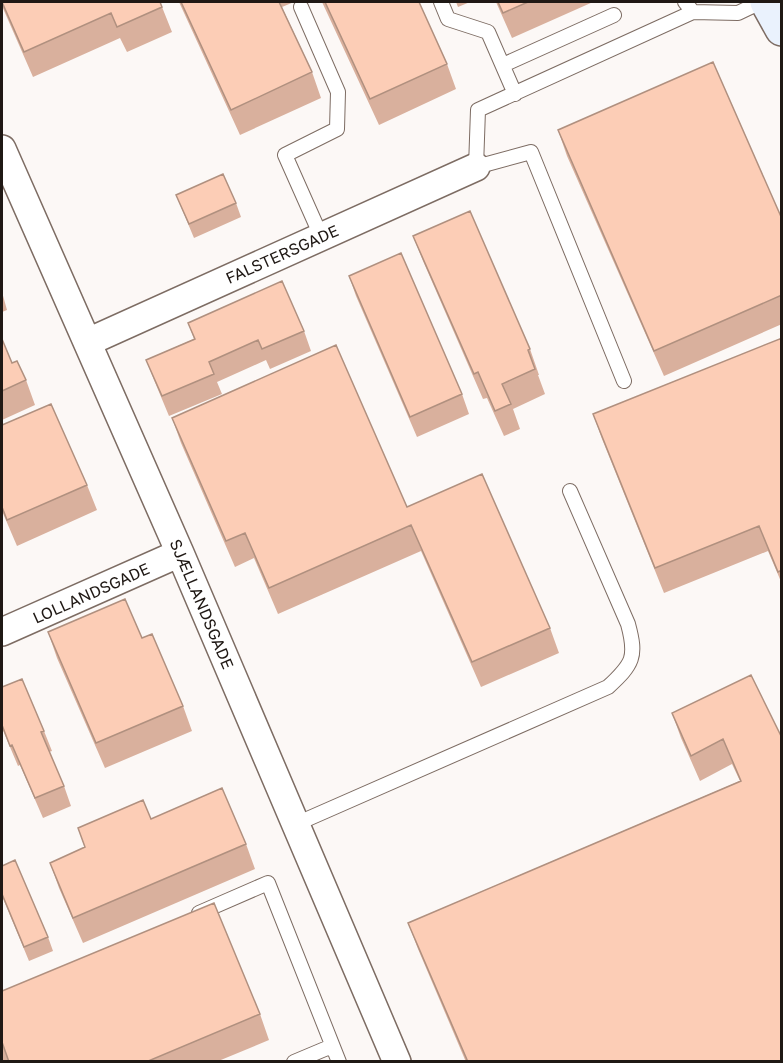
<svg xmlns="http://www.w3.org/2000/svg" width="783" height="1063" font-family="'Golos Text',sans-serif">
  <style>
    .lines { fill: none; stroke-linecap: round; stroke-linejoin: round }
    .lane-casing { stroke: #7d6c63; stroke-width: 16 }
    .street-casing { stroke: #7d6c63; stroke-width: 30 }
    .secondary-casing { stroke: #7d6c63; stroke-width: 36 }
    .lane { stroke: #fff; stroke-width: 14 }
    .street { stroke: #fff; stroke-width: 27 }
    .secondary { stroke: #eaf2fd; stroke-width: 33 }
    .wall { fill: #d9b09d }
    .building { fill: #fccdb6; stroke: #b0907f; stroke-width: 1.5 }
    .labels { text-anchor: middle; stroke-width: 4.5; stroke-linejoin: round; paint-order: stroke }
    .street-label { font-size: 16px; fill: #1f1814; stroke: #fff }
  </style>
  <rect width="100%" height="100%" fill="#fcf8f6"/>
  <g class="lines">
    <!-- lane casing -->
    <g class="lane-casing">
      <path id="lane" d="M441,2l7,17 40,13 27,62
        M685,2l8,10 45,1 23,-11
        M301,7l37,85 -1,37 -52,26 36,81
        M503,65l111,-50
        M624,381l-93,-229 -55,15 2,-57 215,-98
        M296,824l312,-137c25,-23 29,-30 20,-63l-58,-133
        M199,913l69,-30 71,179
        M294,1062l38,-16"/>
    </g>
    <!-- street casing -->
    <g class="street-casing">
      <path id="street" d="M2,149l178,404 217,509
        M88,342l388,-175
        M2,632l178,-79"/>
    </g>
    <!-- secondary casing -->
    <g class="secondary-casing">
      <path id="secondary" d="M767,2l15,27"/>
    </g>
    <!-- lane -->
    <use href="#lane" class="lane"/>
    <!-- street -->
    <use href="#street" class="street"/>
    <!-- secondary -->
    <use href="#secondary" class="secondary"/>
  </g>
  <!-- wall -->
  <path class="wall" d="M2,2l160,5 10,25 -45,20 -7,-14 -87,39 -31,-71z
    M179,2h115l-12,5 30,65 9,26 -81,37z
    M322,2h97l28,62 9,25 -77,36z
    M456,2h14l-12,5z
    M496,2h97l-81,36z
    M558,130l224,89v105l-118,52 -97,-220z
    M176,195l60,8 5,14 -47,21z
    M413,236l117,113 9,26h-1l7,19 -32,15 7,20 -16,7 -17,-38 -4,1 -60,-138z
    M349,276l113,118 7,20 -52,23 -61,-141z
    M2,292l5,18 -5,2z
    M188,323l116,8 7,20 -41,18 -4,-9 -49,22 5,12 -53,22 -15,-36 -8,-20 48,-21z
    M782,338v246l-14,-33 -104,42 -62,-154 -9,-25z
    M2,339l10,24 14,17 9,25 -33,15z
    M172,418l235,89 143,121 9,25 -78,34 -60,-136 -143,63 -24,-56 -19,9 -54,-124z
    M2,425l85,60 10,25 -80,36 -15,-35z
    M48,632l94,6 41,68 9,25 -87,37 -48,-110z
    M2,687l42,44 8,20 -3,1 15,34 7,20 -28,12 -23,-53 -2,1 -16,-38z
    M672,713l110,25v324h-316l-48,-113 -10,-26 332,-142 -8,-17 -32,17 -19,-43z
    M151,819l95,25 9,25 -172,74 -24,-55 -9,-25 35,-15 -7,-20z
    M2,866l46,71 5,14 -24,10 -27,-65z
    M2,991l258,23 9,26 -53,22h-208v-2l-6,2z"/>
  <!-- building -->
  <path class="building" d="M2,2h158l2,5 -45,20 -6,-14 -87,39z
    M181,2h98l33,70 -81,38z
    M325,2h94l28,62 -77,35z
    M498,2h30l-25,11z
    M713,62l69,157v76l-128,56 -96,-221z
    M223,174l13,29 -47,21 -13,-29z
    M470,211l60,138 -2,1 7,19 -33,15 9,20 -16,7 -17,-39 -4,2 -61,-138z
    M401,253l61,141 -52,23 -61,-141z
    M282,281l22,50 -42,18 -4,-9 -49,22 5,12 -52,22 -16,-36 49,-21 -7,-16z
    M782,338v232l-4,2 -19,-46 -104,42 -62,-154z
    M2,339l10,24 5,-2 9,19 -24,11z
    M336,345l71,162 75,-33 68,154 -78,34 -61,-137 -142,63 -24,-55 -19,8 -54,-123z
    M51,404l36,81 -80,35 -5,-13v-82z
    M125,599l17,39 10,-4 31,72 -87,37 -48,-111z
    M751,675l31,63v324h-314l-60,-139 333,-142 -18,-42 -32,17 -19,-43z
    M22,679l22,52 -3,1 23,54 -29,12 -23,-53 -2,1 -8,-21v-38z
    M222,788l24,56 -173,74 -23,-55 35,-16 -7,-19 65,-28 8,19z
    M15,860l33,77 -24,10 -22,-53v-28z
    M214,903l46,111 -114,48h-137l-7,-20v-51z"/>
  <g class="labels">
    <!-- street labels -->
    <g class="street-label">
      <text transform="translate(282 254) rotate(-24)" y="6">FALSTERSGADE</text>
      <text transform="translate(91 593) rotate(-24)" y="6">LOLLANDSGADE</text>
      <text transform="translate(202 604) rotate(67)" y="6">SJÆLLANDSGADE</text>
    </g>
  </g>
  <!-- border -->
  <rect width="783" height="1063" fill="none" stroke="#1f1814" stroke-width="6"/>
</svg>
